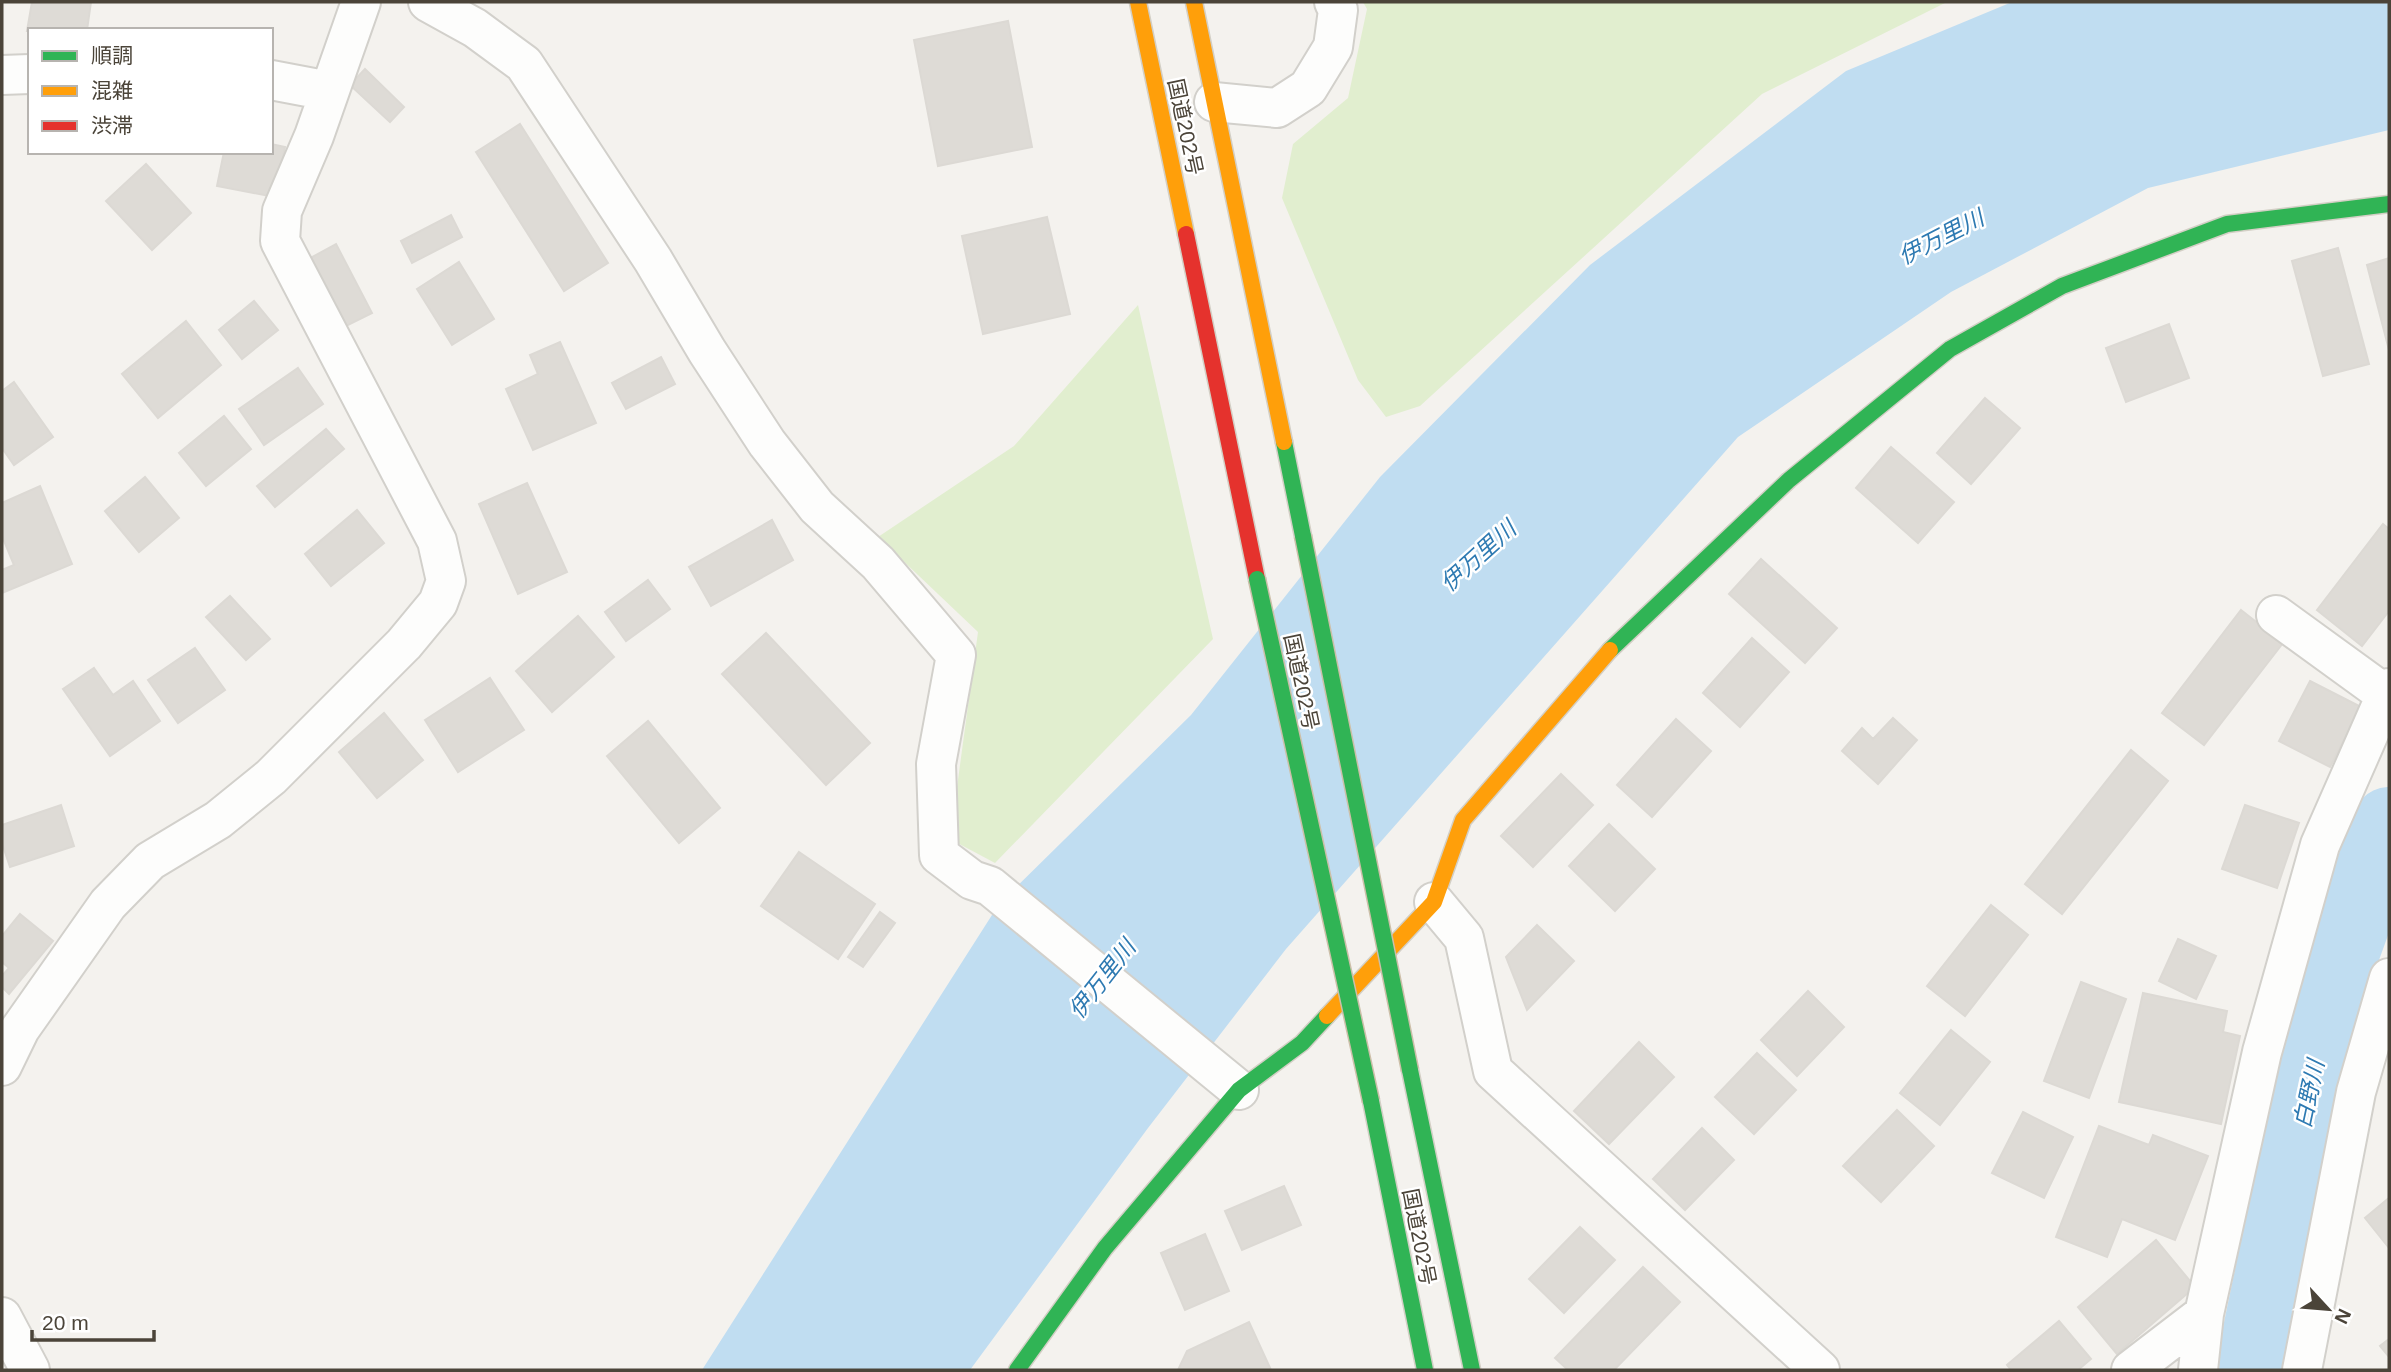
<svg xmlns="http://www.w3.org/2000/svg" width="2391" height="1372" font-family="Arial,'Noto Sans JP',sans-serif">
  <style>
    .green { fill: #e1eecf }
    .water { fill: #c0ddf1 }
    .lines { fill: none; stroke-linecap: round; stroke-linejoin: round }
    .river { stroke: #c0ddf1; stroke-width: 74 }
    .building { fill: #dedbd6; stroke: #dcd9d4; stroke-width: 2 }
    .street-casing { stroke: #d2d0cb; stroke-width: 42 }
    .fast-casing { stroke: #d3cfc5; stroke-width: 19 }
    .slow-casing { stroke: #d3cfc5; stroke-width: 19 }
    .jam-casing { stroke: #d3cfc5; stroke-width: 19 }
    .street { stroke: #fdfdfc; stroke-width: 38 }
    .fast { stroke: #30b455; stroke-width: 16 }
    .slow { stroke: #ff9f0a; stroke-width: 16 }
    .jam { stroke: #e5322d; stroke-width: 16 }
    .fast-bridge-casing { stroke: #ccbfa9; stroke-width: 19; stroke-linecap: butt }
    .fast-bridge { stroke: #30b455; stroke-width: 16 }
    .labels { text-anchor: middle; stroke-width: 5; stroke-linejoin: round; paint-order: stroke }
    .street-label { font-size: 21px; fill: #4b4439; stroke: #fff }
    .water-label { font-size: 23px; font-style: italic; fill: #2e7ab2; stroke: #fff }
  </style>
  <rect width="100%" height="100%" fill="#f4f2ee"/>
  <!-- green -->
  <path class="green" d="M1363,2h584l-185,92 -342,312 -34,11 -28,-37 -76,-182 11,-54 55,-46 19,-89z
    M1138,305l75,334 -218,224 -45,-24 28,-207 -100,-95 136,-91z"/>
  <!-- water -->
  <path class="water" d="M2012,2h377v128l-241,58 -197,104 -213,145 -452,512 -138,179 -178,242h-268l297,-466 192,-189 189,-238 210,-212 256,-194z"/>
  <g class="lines">
    <!-- river -->
    <path class="river" d="M2252,1370l80,-389 57,-157"/>
  </g>
  <!-- building -->
  <path class="building" d="M32,2h59l-4,28 -60,1z
    M1008,21l24,126 -94,19 -24,-126z
    M365,69l39,38 -14,15 -40,-37z
    M520,124l88,139 -44,28 -88,-139z
    M271,144l14,3 -10,50 -58,-11 7,-34h47z
    M146,164l45,49 -39,37 -46,-49z
    M451,215l11,22 -50,26 -11,-22z
    M1047,217l23,97 -87,20 -21,-98z
    M336,244l36,69 -32,16 -35,-68z
    M2338,248l31,116 -46,12 -31,-115z
    M2389,258v92l-22,-85z
    M459,262l35,57 -42,26 -35,-56z
    M254,301l24,29 -36,29 -23,-29z
    M186,321l35,44 -63,53 -36,-44z
    M2169,324l20,54 -63,24 -20,-54z
    M560,342l36,81 -63,27 -27,-61 32,-15 -8,-19z
    M661,357l14,27 -49,25 -14,-26z
    M298,368l25,36 -59,41 -25,-36z
    M14,382l39,55 -39,28 -12,-17v-57z
    M1985,398l35,30 -49,56 -34,-31z
    M224,416l27,33 -45,37 -27,-33z
    M326,429l18,20 -69,58 -18,-21z
    M1891,447l63,55 -36,41 -62,-55z
    M145,477l34,41 -40,34 -34,-41z
    M527,483l40,89 -49,22 -39,-90z
    M40,486l32,78 -70,29v-23l12,-5 -12,-29v-33z
    M357,510l27,33 -53,43 -26,-32z
    M772,520l21,40 -82,46 -22,-39z
    M2383,524l6,5v82l-27,35 -45,-36z
    M1761,559l76,69 -32,35 -76,-69z
    M648,580l22,29 -44,32 -21,-29z
    M230,596l40,43 -24,21 -40,-43z
    M2241,610l42,33 -79,102 -42,-32z
    M578,616l36,41 -62,55 -36,-41z
    M766,633l104,110 -44,42 -104,-111z
    M1752,638l37,34 -49,55 -37,-34z
    M195,648l30,42 -47,33 -30,-43z
    M94,668l19,27 20,-14 27,40 -50,35 -47,-67z
    M490,678l34,52 -66,42 -33,-52z
    M2310,681l51,26 -31,60 -51,-26z
    M384,713l39,47 -46,38 -38,-46z
    M1893,718l24,22 -39,44 -36,-33 20,-23 11,11z
    M1676,719l35,32 -59,66 -35,-32z
    M648,721l72,87 -41,35 -72,-87z
    M2131,750l37,31 -106,133 -37,-30z
    M1561,774l32,31 -60,62 -32,-31z
    M61,805l13,41 -64,21 -8,-24v-18z
    M2245,805l54,18 -22,65 -55,-19z
    M1609,824l46,45 -40,42 -46,-45z
    M799,852l76,52 -37,55 -77,-53z
    M1991,905l37,30 -63,81 -38,-30z
    M880,912l15,11 -32,44 -15,-10z
    M20,914l33,27 -44,53 -7,-7v-11l7,-8 -7,-6v-26z
    M1537,925l37,36 -47,49 -21,-53z
    M2178,939l38,17 -20,43 -37,-18z
    M2081,982l45,17 -37,99 -45,-17z
    M1808,991l36,36 -47,49 -36,-36z
    M2143,993l84,18 -4,21 17,4 -19,88 -102,-22z
    M1951,1030l39,32 -50,63 -40,-32z
    M1639,1042l35,35 -65,67 -35,-33z
    M1757,1053l39,37 -42,44 -39,-37z
    M1897,1110l37,36 -53,56 -38,-36z
    M2023,1112l50,25 -29,61 -52,-25z
    M2099,1126l50,19 4,-10 55,21 -33,84 -53,-21 -15,38 -51,-20z
    M1702,1128l32,32 -49,50 -32,-31z
    M1284,1186l17,39 -59,25 -17,-39z
    M2389,1198v50l-24,-30z
    M1580,1227l35,33 -51,53 -35,-34z
    M1205,1234l24,57 -44,19 -24,-57z
    M2156,1240l39,47 -78,67 -39,-47z
    M1643,1267l37,35 -66,68h-46l-13,-12z
    M2059,1321l32,38 -13,11h-67l-4,-5z
    M1249,1322l22,48h-93l9,-19z
    M2389,1339v18l-9,-11z"/>
  <g class="lines">
    <!-- street casing -->
    <g class="street-casing">
      <path id="street" d="M428,2l47,26 49,36 129,196 54,91 60,92 50,64 61,56 78,92 -20,109 3,91 33,25 18,6 249,204
        M2,75l28,-1
        M271,80l58,11
        M1214,102l63,6 31,-20 25,-41 5,-37 -4,-8
        M2276,615l113,82
        M1434,902l30,36 29,133 327,299
        M2,1066l18,-37 88,-125 42,-43 68,-41 53,-43 133,-133 34,-41 8,-22 -9,-40 -157,-300 2,-30 32,-75 47,-134
        M2,1317l28,53
        M2131,1370l73,-56
        M2198,1370l6,-56 58,-262 58,-207 69,-157
        M2302,1370l54,-278 33,-114"/>
    </g>
    <!-- fast casing -->
    <g class="fast-casing">
      <path id="fast" d="M1284,442l19,94
        M1610,650l179,-170 161,-131 112,-63 165,-62 162,-20
        M1410,1070l62,300
        M1371,1101l54,269
        M1017,1370l88,-122 134,-158 63,-47 25,-27"/>
    </g>
    <!-- slow casing -->
    <g class="slow-casing">
      <path id="slow" d="M1138,2l48,232
        M1194,2l90,440
        M1327,1016l107,-114 29,-82 147,-170"/>
    </g>
    <!-- jam casing -->
    <g class="jam-casing">
      <path id="jam" d="M1186,234l71,345"/>
    </g>
    <!-- street -->
    <use href="#street" class="street"/>
    <!-- fast -->
    <use href="#fast" class="fast"/>
    <!-- slow -->
    <use href="#slow" class="slow"/>
    <!-- jam -->
    <use href="#jam" class="jam"/>
    <!-- fast-bridge casing -->
    <g class="fast-bridge-casing">
      <path id="fast-bridge" d="M1303,536l107,534
        M1257,579l114,522"/>
    </g>
    <!-- fast-bridge -->
    <use href="#fast-bridge" class="fast-bridge"/>
  </g>
  <g class="labels">
    <!-- street labels -->
    <g class="street-label">
      <text transform="translate(1185 127) rotate(78)" y="7">国道202号</text>
      <text transform="translate(1301 682) rotate(78)" y="7">国道202号</text>
      <text transform="translate(1419 1237) rotate(79)" y="7">国道202号</text>
    </g>
    <!-- water labels -->
    <g class="water-label">
      <text transform="translate(1941 237) rotate(-27)" y="8">伊万里川</text>
      <text transform="translate(1478 556) rotate(-42)" y="8">伊万里川</text>
      <text transform="translate(1102 979) rotate(-52)" y="8">伊万里川</text>
      <text transform="translate(2309 1094) rotate(-78)" y="8">白野川</text>
    </g>
  </g>
  <!-- border -->
  <rect width="2391" height="1372" fill="none" stroke="#4b4439" stroke-width="7"/>
  <!-- legend -->
  <rect x="28" y="28" width="245" height="126" fill="#ffffff" stroke="#b7b4b0" stroke-width="2"/>
  <rect x="42" y="51" width="35" height="10" fill="#30b455" stroke="#b7b4b0" stroke-width="2"/>
  <text x="91" y="63" font-size="21" fill="#4b4439">順調</text>
  <rect x="42" y="86" width="35" height="10" fill="#ff9f0a" stroke="#b7b4b0" stroke-width="2"/>
  <text x="91" y="98" font-size="21" fill="#4b4439">混雑</text>
  <rect x="42" y="121" width="35" height="10" fill="#e5322d" stroke="#b7b4b0" stroke-width="2"/>
  <text x="91" y="133" font-size="21" fill="#4b4439">渋滞</text>
  <!-- north arrow -->
  <g transform="translate(2328 1309) rotate(116)" stroke="#ffffff" stroke-width="5" paint-order="stroke">
  <path d="M0-5L12 26L0 18L-12 26Z" fill="#4b4439"/>
  <text y="-10" font-size="19" font-weight="bold" text-anchor="middle" fill="#4b4439">N</text>
  </g>
  <!-- scale -->
  <path d="M32 1330v10h122v-10" fill="none" stroke="#4b4439" stroke-width="3.5"/>
  <text x="42" y="1330" font-size="21" fill="#4b4439" stroke="#ffffff" stroke-width="5" paint-order="stroke">20 m</text>
</svg>
